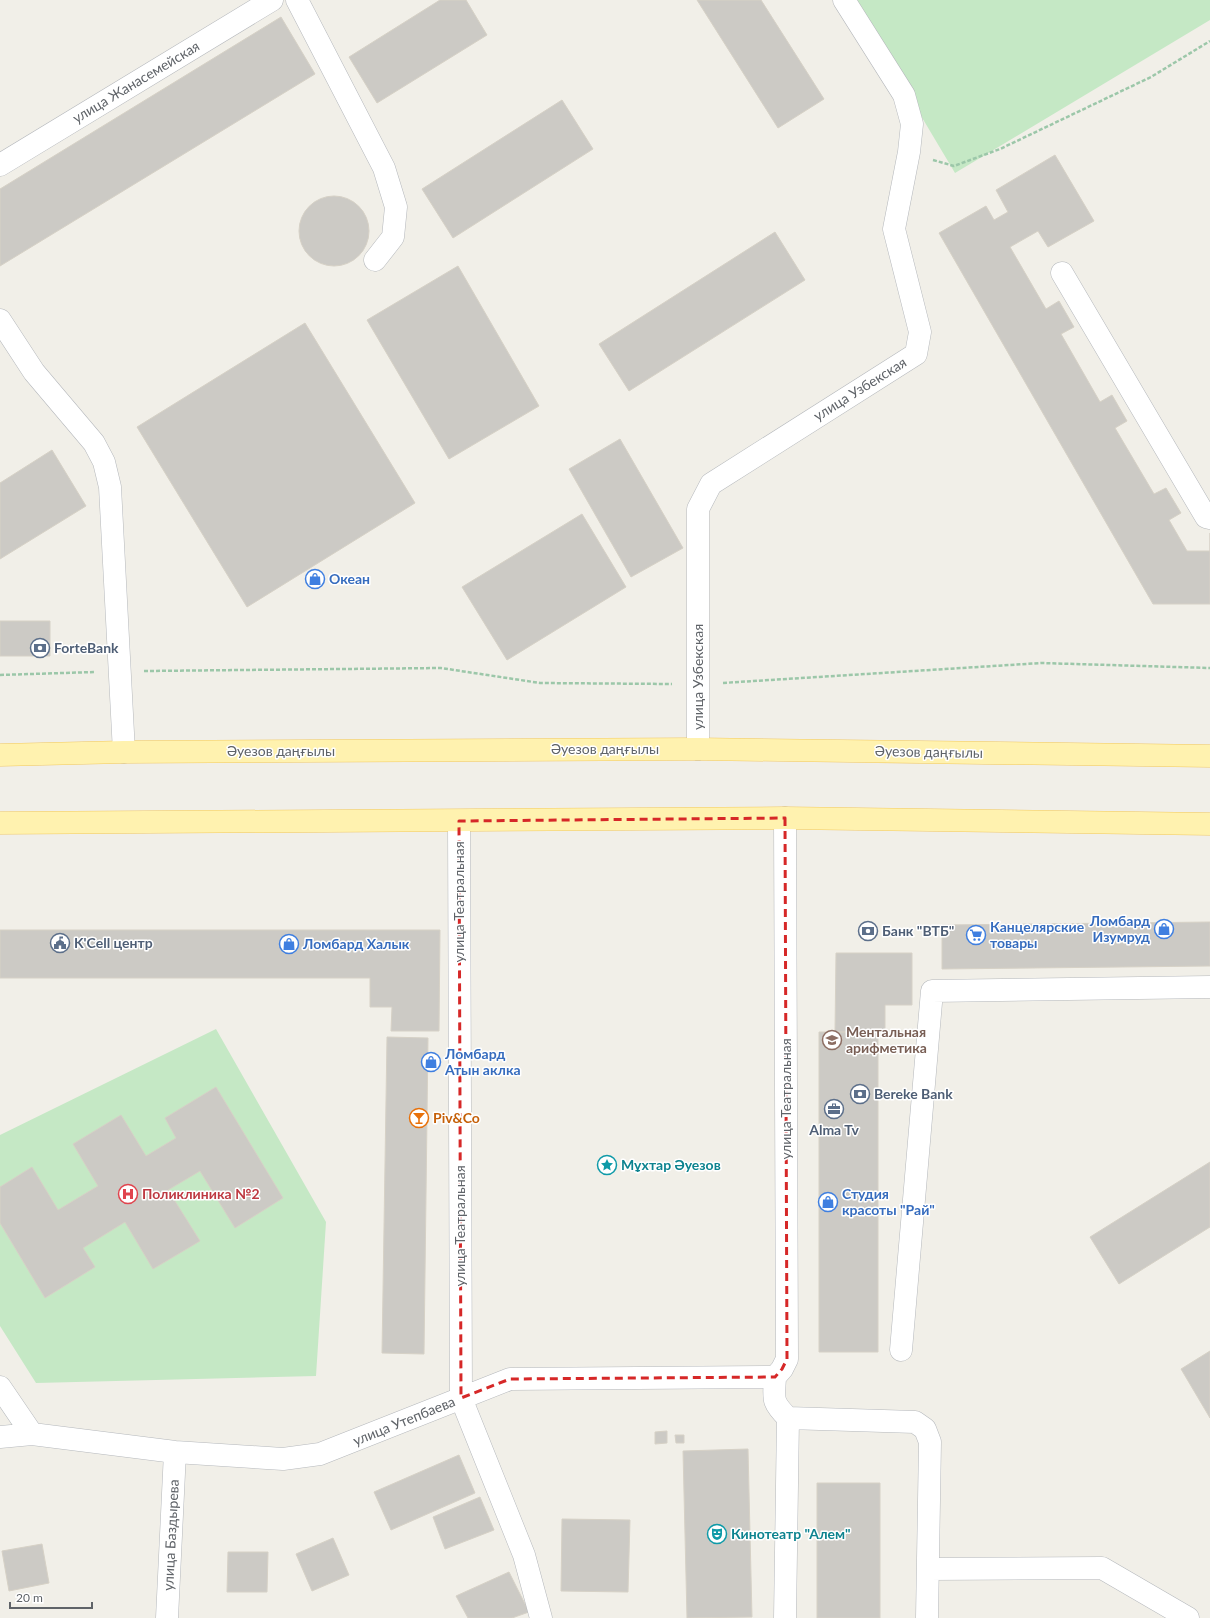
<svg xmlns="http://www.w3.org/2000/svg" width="1210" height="1618" font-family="Lato,sans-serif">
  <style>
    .green { fill: #c5e8c5 }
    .building { fill: #cccac5; stroke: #d6d1c6 }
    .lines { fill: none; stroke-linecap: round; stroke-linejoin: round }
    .minor-casing { stroke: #b5b8bc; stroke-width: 23 }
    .major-casing { stroke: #f2c960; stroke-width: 23 }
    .path { stroke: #9cc7a9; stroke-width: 2.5; stroke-dasharray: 4 2; stroke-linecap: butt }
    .minor { stroke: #fff; stroke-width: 22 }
    .major { stroke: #fff2af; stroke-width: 22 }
    .marked { fill: none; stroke: #d62828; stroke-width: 3; stroke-dasharray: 8 5; stroke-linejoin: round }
    .labels { text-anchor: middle; stroke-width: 3; stroke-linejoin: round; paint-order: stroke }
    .street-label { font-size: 14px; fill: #5f6368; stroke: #fff }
    .shop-label { font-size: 14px; font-weight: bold; fill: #366cbe; stroke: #fff; text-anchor: start }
    .service-label { font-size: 14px; font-weight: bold; fill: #4e5e75; stroke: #fff; text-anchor: start }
    .education-label { font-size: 14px; font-weight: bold; fill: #785e54; stroke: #fff; text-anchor: start }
    .food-label { font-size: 14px; font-weight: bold; fill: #c56008; stroke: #fff; text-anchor: start }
    .culture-label { font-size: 14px; font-weight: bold; fill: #0d838f; stroke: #fff; text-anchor: start }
    .health-label { font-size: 14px; font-weight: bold; fill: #be3a42; stroke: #fff; text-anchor: start }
  </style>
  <rect width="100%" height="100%" fill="#f1efe8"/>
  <!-- green -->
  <path class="green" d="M852,0h358v20l-255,153z
    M216,1029l110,193 -10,154 -280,7 -36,-57v-191z"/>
  <!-- building -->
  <path class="building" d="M440,0h26l21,35 -110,68 -28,-46z
    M697,0h64l63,99 -46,29z
    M281,17l34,57 -315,192v-77z
    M562,100l31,49 -140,89 -31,-49z
    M1055,155l39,66 -46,26 -10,-16 -28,16 36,62 13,-8 15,26 -13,7 39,68 12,-7 15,26 -12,7 39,66 12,-6 15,25 -12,7 18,31h23v-18v71h-57l-214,-371 47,-27 8,14 14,-8 -12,-22z
    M299 231a35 35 0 1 1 70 0a35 35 0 1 1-70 0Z
    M775,232l30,48 -176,111 -30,-47z
    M458,266l81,140 -90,53 -82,-139z
    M305,323l110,180 -168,104 -110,-180z
    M620,439l63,109 -52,29 -62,-108z
    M52,450l34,56 -86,53v-76z
    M582,514l44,73 -119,73 -45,-73z
    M0,621h50v35h-50z
    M1210,922v44l-268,3v-44z
    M0,930h440l-1,101h-48l1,-24h-22v-29h-370z
    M836,953h76v52h-27v27h-50z
    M819,1032h59v320h-59z
    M387,1037l41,1 -4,316 -42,-1z
    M216,1087l67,111 -48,30 -35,-57 -32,19 32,51 -47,28 -28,-47 -42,26 12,19 -50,31 -45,-75v-36l32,-20 26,43 40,-24 -25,-42 48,-29 25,41 30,-18 -11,-20z
    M1210,1162v65l-91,57 -29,-47z
    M1210,1351v67l-29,-49z
    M667,1431v12l-12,1v-12z
    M675,1435h9v8h-8z
    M748,1449l4,168 -65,1 -4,-167z
    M459,1455l16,38 -84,37 -17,-38z
    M817,1483h63v135h-63z
    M480,1497l14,33 -49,19 -12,-32z
    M562,1519l68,1 -2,72 -67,-1z
    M333,1538l16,37 -37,16 -16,-37z
    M42,1544l7,39 -40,8 -7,-40z
    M228,1552h40l-1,40h-40z
    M509,1572l20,40 -17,6h-44l-12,-22z"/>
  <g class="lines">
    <!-- minor casing -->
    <g class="minor-casing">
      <path id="minor" d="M297,0l87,168 12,39 -3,30 -18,23
        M0,165l272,-165
        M1062,273l144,244 4,1
        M0,320l34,52 60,71 10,19 6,25 14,265
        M698,749v-240l13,-25 205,-130 4,-22 -26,-103 15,-77 3,-28 -8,-29 -60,-95
        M459,821l2,577 63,157 17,63
        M901,1350l31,-359 278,-4
        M775,1377l7,-8 5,-10 -2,-541
        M775,1377c-1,22 -4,24 13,41l127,4 10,7 5,13 -3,176
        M0,1387l32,47
        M0,1437l32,-3 143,18 108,7 37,-5 190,-75 265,-2
        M928,1569l174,-1 86,50
        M167,1618l8,-166
        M785,1618l3,-200"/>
    </g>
    <!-- major casing -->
    <g class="major-casing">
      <path id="major" d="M0,755l124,-3 574,-3 512,7
        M0,823l785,-5 425,6"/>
    </g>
    <!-- path -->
    <path class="path" d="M933,160l21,6 46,-17 151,-72 59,-36
      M144,671l297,-3 99,15 132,1
      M0,675l95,-3
      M723,683l318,-20 169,5"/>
    <!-- minor -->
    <use href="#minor" class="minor"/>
    <!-- major -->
    <use href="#major" class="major"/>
  </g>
  <!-- marked area -->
  <path class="marked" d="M785,818l2,541 -5,10 -7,8 -265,2 -49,19 -2,-577z"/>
  <!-- icons -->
  <defs>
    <g id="shop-ring" transform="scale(1)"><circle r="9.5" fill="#fff" stroke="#3f7fe0" stroke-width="1.5"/><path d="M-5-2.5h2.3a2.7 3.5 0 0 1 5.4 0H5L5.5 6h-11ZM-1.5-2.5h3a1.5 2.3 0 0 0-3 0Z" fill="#3f7fe0"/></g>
    <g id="bank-ring" transform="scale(1)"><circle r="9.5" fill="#fff" stroke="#5c6f8a" stroke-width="1.5"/><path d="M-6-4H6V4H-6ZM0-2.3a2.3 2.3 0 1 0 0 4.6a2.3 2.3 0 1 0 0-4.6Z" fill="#5c6f8a"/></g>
    <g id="supermarket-ring" transform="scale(1)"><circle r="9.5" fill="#fff" stroke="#3f7fe0" stroke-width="1.5"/><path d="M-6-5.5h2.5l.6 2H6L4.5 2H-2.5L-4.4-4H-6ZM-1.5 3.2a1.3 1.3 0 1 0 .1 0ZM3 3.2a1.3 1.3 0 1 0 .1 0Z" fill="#3f7fe0"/></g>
    <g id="civic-ring" transform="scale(1)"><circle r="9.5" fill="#fff" stroke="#5c6f8a" stroke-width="1.5"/><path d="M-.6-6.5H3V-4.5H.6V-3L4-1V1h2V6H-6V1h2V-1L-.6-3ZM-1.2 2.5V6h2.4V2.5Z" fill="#5c6f8a"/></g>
    <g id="school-ring" transform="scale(1)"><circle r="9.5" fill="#fff" stroke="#8d6e63" stroke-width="1.5"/><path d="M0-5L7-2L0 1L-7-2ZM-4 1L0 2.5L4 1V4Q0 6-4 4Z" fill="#8d6e63"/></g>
    <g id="office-ring" transform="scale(1)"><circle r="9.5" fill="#fff" stroke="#5c6f8a" stroke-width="1.5"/><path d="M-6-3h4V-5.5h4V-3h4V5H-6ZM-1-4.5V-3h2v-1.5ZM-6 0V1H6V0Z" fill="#5c6f8a"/></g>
    <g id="bar-ring" transform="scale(1)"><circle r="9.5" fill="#fff" stroke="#e8710a" stroke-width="1.5"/><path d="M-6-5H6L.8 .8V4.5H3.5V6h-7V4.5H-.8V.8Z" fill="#e8710a"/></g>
    <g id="sight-ring" transform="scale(1)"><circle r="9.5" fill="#fff" stroke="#0f9aa8" stroke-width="1.5"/><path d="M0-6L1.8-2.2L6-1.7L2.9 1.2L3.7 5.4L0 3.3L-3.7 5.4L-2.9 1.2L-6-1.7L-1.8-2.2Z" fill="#0f9aa8"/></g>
    <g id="hospital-ring" transform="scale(1)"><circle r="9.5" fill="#fff" stroke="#e0444e" stroke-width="1.5"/><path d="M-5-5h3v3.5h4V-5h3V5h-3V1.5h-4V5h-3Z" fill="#e0444e"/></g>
    <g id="theatre-ring" transform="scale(1)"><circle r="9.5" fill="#fff" stroke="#0f9aa8" stroke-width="1.5"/><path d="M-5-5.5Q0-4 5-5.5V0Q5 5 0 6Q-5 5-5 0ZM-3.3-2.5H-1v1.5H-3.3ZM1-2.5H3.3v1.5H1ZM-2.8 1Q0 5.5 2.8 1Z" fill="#0f9aa8"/></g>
  </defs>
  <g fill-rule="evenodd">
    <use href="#shop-ring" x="315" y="579"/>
    <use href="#bank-ring" x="40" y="648"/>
    <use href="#shop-ring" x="1164" y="929"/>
    <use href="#bank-ring" x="868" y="931"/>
    <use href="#supermarket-ring" x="976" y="935"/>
    <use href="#civic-ring" x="60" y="943"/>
    <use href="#shop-ring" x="289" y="944"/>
    <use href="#school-ring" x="832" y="1040"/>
    <use href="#shop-ring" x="431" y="1062"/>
    <use href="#bank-ring" x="860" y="1094"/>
    <use href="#office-ring" x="834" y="1109"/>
    <use href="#bar-ring" x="419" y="1118"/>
    <use href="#sight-ring" x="607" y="1165"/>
    <use href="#hospital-ring" x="128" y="1194"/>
    <use href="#shop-ring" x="828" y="1202"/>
    <use href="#theatre-ring" x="717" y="1534"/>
  </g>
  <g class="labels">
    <!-- street labels -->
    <g class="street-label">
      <text transform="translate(136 82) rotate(-31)" y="5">улица Жанасемейская</text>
      <text transform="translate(860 389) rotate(-32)" y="5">улица Узбекская</text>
      <text transform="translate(698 677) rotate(-90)" y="5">улица Узбекская</text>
      <text x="605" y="754">Әуезов даңғылы</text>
      <text x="281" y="756">Әуезов даңғылы</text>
      <text transform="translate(929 752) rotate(1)" y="5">Әуезов даңғылы</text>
      <text transform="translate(459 902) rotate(-90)" y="5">улица Театральная</text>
      <text transform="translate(786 1099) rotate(-90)" y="5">улица Театральная</text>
      <text transform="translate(460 1226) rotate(-90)" y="5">улица Театральная</text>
      <text transform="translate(404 1421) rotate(-22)" y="5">улица Утепбаева</text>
      <text transform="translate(171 1535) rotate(-87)" y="5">улица Баздырева</text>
    </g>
    <!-- shop labels -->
    <g class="shop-label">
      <text x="329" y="584">Океан</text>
      <text x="1150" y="926" text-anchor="end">Ломбард<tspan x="1150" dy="16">Изумруд</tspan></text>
      <text x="990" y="932">Канцелярские<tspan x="990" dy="16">товары</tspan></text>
      <text x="303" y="949">Ломбард Халык</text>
      <text x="445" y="1059">Ломбард<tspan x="445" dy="16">Атын аклка</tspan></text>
      <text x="842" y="1199">Студия<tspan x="842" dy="16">красоты "Рай"</tspan></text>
    </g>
    <!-- service labels -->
    <g class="service-label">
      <text x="54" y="653">ForteBank</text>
      <text x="882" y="936">Банк "ВТБ"</text>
      <text x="74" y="948">K'Cell центр</text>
      <text x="874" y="1099">Bereke Bank</text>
      <text x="834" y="1135" text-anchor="middle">Alma Tv</text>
    </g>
    <!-- education labels -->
    <g class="education-label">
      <text x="846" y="1037">Ментальная<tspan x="846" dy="16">арифметика</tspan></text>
    </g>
    <!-- food labels -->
    <g class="food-label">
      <text x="433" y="1123">Piv&amp;Co</text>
    </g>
    <!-- culture labels -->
    <g class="culture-label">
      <text x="621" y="1170">Мұхтар Әуезов</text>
      <text x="731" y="1539">Кинотеатр "Алем"</text>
    </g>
    <!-- health labels -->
    <g class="health-label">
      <text x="142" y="1199">Поликлиника №2</text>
    </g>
  </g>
  <!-- scale -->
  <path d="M10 1602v6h82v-6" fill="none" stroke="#5f6368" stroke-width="2"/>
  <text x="16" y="1602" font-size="12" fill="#5f6368" stroke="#ffffff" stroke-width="3" paint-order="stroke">20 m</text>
</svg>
